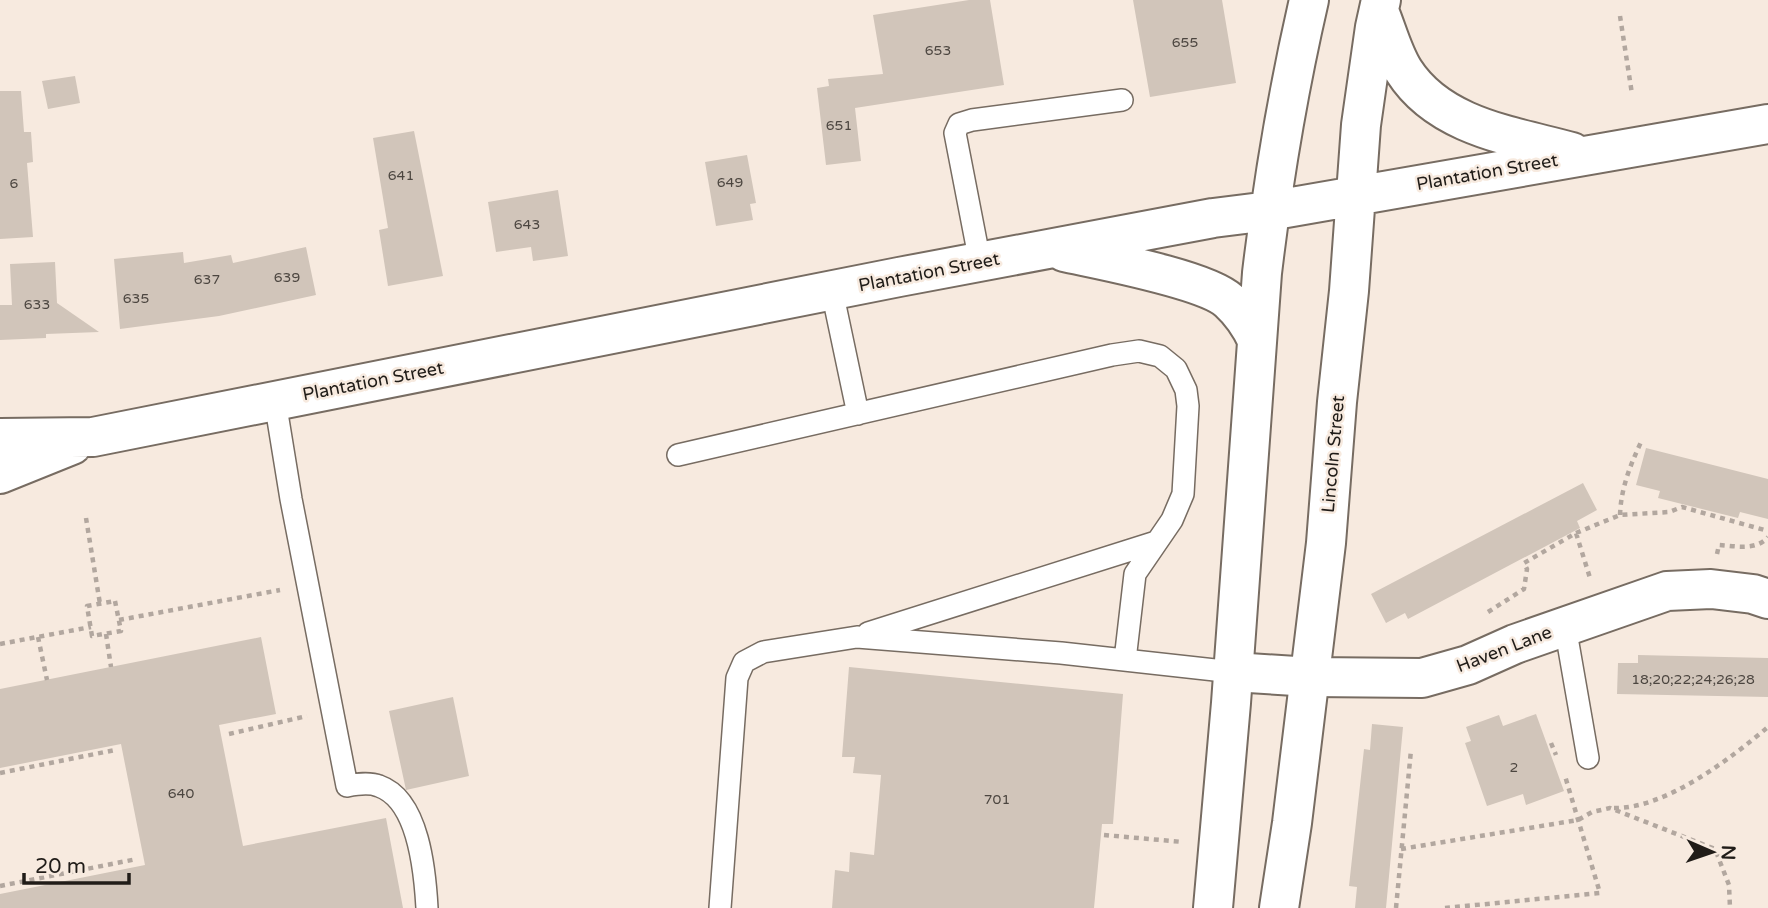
<svg xmlns="http://www.w3.org/2000/svg" width="1768" height="908" font-family="'Varela Round',sans-serif">
  <style>
    .building { fill: #d1c5ba }
    .lines { fill: none; stroke-linecap: round; stroke-linejoin: round }
    .lane-casing { stroke: #776c62; stroke-width: 24 }
    .street-casing { stroke: #776c62; stroke-width: 42 }
    .secondary-casing { stroke: #776c62; stroke-width: 42 }
    .path { stroke: #b2a79f; stroke-width: 4.5; stroke-dasharray: 5 5; stroke-linecap: butt }
    .lane { stroke: #fff; stroke-width: 21 }
    .street { stroke: #fff; stroke-width: 38 }
    .secondary { stroke: #fff; stroke-width: 38 }
    .labels { text-anchor: middle; stroke-width: 5; stroke-linejoin: round; paint-order: stroke }
    .number-label { font-size: 14px; fill: #4c4640 }
    .street-label { font-size: 18px; fill: #201c18; stroke: #f7eadf }
  </style>
  <rect width="100%" height="100%" fill="#f7eadf"/>
  <!-- building -->
  <path class="building" d="M969,0h21l14,85 -149,23 6,53 -35,4 -9,-77 12,-2 -1,-7 55,-5 -10,-59z
    M1133,0h89l14,83 -86,14z
    M75,76l5,27 -32,6 -6,-28z
    M0,91h21l3,41h7l2,30 -6,1 6,74 -33,2z
    M414,131l29,145 -55,10 -9,-56 9,-2 -15,-90z
    M747,155l9,48 -6,1 3,16 -37,6 -11,-64z
    M558,190l10,66 -35,5 -2,-14 -35,5 -8,-50z
    M306,247l10,48 -97,21 -99,13 -6,-70 69,-7 1,11 47,-8 2,8z
    M55,262l2,41 42,29 -53,2v4l-46,2v-35h12l-2,-41z
    M1646,448l122,31v40l-28,-7 -2,6 -80,-20 2,-7 -24,-6z
    M1583,483l14,27 -20,11 3,7 -172,91 -3,-6 -19,10 -15,-29z
    M261,637l15,77 -57,11 24,121 143,-28 17,90h-403v-14l145,-29 -24,-121 -121,24v-79z
    M1638,655l130,3v39l-151,-3 1,-31h20z
    M849,667l274,27 -10,130h-11l-8,84h-262l3,-38 14,2 1,-20 24,3 7,-80 -28,-2 2,-16h-13z
    M453,697l16,79 -63,14 -17,-79z
    M1536,714l28,77 -38,14 -3,-11 -36,12 -22,-63 6,-2 -5,-14 33,-12 4,11z
    M1372,724l31,3 -17,181h-31l2,-21 -8,-1 15,-137 6,1z"/>
  <g class="lines">
    <!-- lane casing -->
    <g class="lane-casing">
      <path id="lane" d="M980,262l-25,-129 4,-9 13,-4 150,-20
        M832,291l26,123
        M275,401l16,98 56,287c10,-2 22,-4 32,0 40,14 46,86 48,122
        M678,455l434,-100 27,-4 21,5 16,13 10,21 2,16 -5,88 -11,26 -37,54 -10,86
        M1565,626l23,132
        M868,633l288,-91
        M720,908l17,-230 7,-16 19,-10 94,-15 204,16 172,19"/>
    </g>
    <!-- street casing -->
    <g class="street-casing">
      <path id="street" d="M1233,672l78,5 111,1 46,-13 47,-21 152,-53 44,-2 42,5 15,5"/>
    </g>
    <!-- secondary casing -->
    <g class="secondary-casing">
      <path id="secondary" d="M1379,11c8,19 14,43 25,60 36,56 109,65 168,81
        M1064,252c36,8 141,27 165,49 12,11 21,24 28,39
        M0,438l93,-1 806,-160 314,-59 56,-7 499,-87
        M0,474l72,-29
        M1213,908l18,-205 31,-430c11,-92 26,-182 47,-273
        M1279,908l13,-85 34,-280 11,-141 12,-111 12,-166 14,-98 6,-27"/>
    </g>
    <!-- path -->
    <path class="path" d="M1620,16l12,78
      M1620,515c1,-27 10,-49 21,-73
      M86,518l14,86
      M1576,533l44,-18 49,-3 13,-5 86,24
      M1717,554l2,-9c17,1 37,6 49,-8
      M115,601l6,30 -29,5 -5,-30z
      M1488,612l36,-23 3,-20 -3,-6 52,-30 14,45
      M119,620l161,-30
      M106,634l5,33
      M38,637l9,43
      M0,644l91,-17
      M229,734l78,-18
      M1551,743l5,12
      M0,773l115,-23
      M1614,808c51,1 116,-49 154,-81
      M1104,835l79,7
      M1401,849l177,-29 14,-8 18,-4 105,41 14,36 1,23
      M0,886l137,-27
      M1396,908l15,-158
      M1445,908l155,-15 -35,-117"/>
    <!-- lane -->
    <use href="#lane" class="lane"/>
    <!-- street -->
    <use href="#street" class="street"/>
    <!-- secondary -->
    <use href="#secondary" class="secondary"/>
  </g>
  <g class="labels">
    <!-- number labels -->
    <g class="number-label">
      <text x="1185" y="47">655</text>
      <text x="938" y="55">653</text>
      <text x="839" y="130">651</text>
      <text x="401" y="180">641</text>
      <text x="730" y="187">649</text>
      <text x="14" y="188">6</text>
      <text x="527" y="229">643</text>
      <text x="287" y="282">639</text>
      <text x="207" y="284">637</text>
      <text x="136" y="303">635</text>
      <text x="37" y="309">633</text>
      <text x="1693" y="684">18;20;22;24;26;28</text>
      <text x="1514" y="772">2</text>
      <text x="181" y="798">640</text>
      <text x="997" y="804">701</text>
    </g>
    <!-- street labels -->
    <g class="street-label">
      <text transform="translate(1487 172) rotate(-10)" y="6">Plantation Street</text>
      <text transform="translate(929 272) rotate(-11)" y="6">Plantation Street</text>
      <text transform="translate(373 381) rotate(-11)" y="6">Plantation Street</text>
      <text transform="translate(1333 454) rotate(-85)" y="6">Lincoln Street</text>
      <text transform="translate(1504 649) rotate(-21)" y="6">Haven Lane</text>
    </g>
  </g>
  <!-- north arrow -->
  <g transform="translate(1712 852) rotate(92)" stroke="#f7eadf" stroke-width="5" paint-order="stroke">
  <path d="M0-5L12 26L0 18L-12 26Z" fill="#201c18"/>
  <text y="-10" font-size="19" font-weight="bold" text-anchor="middle" fill="#201c18">N</text>
  </g>
  <!-- scale -->
  <path d="M24 873v10h105v-10" fill="none" stroke="#201c18" stroke-width="3.5"/>
  <text x="35" y="873" font-size="21" fill="#201c18" stroke="#f7eadf" stroke-width="5" paint-order="stroke">20 m</text>
</svg>
